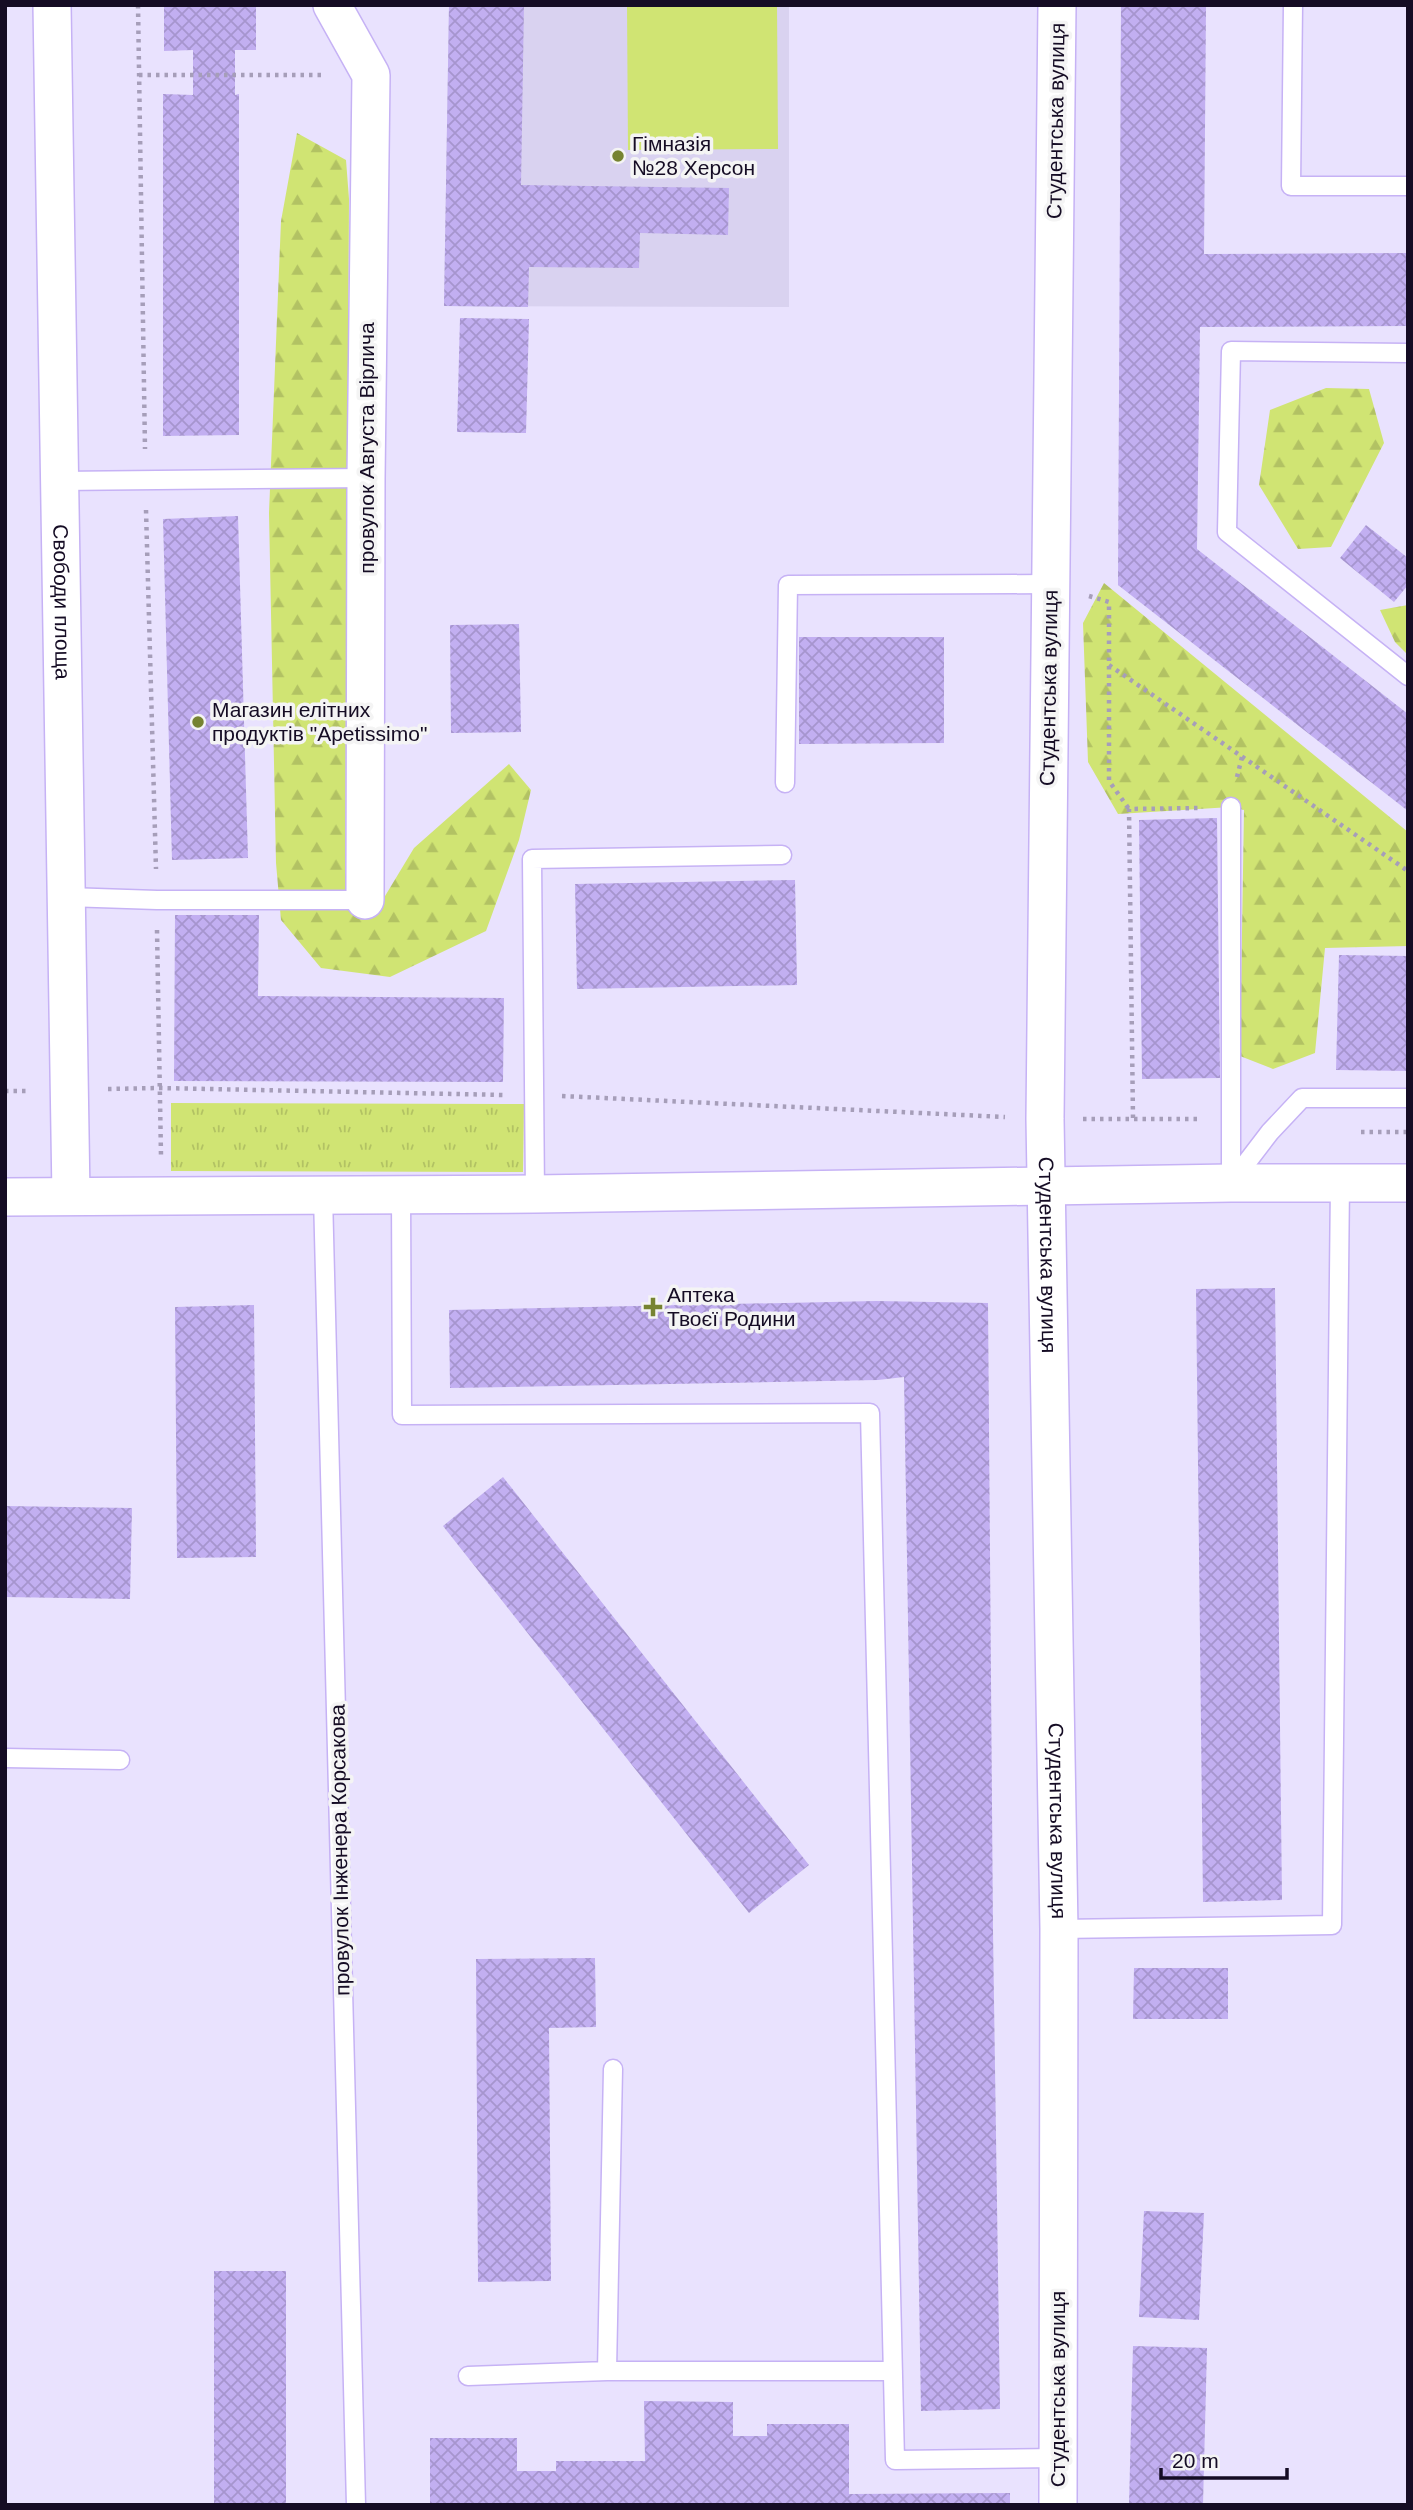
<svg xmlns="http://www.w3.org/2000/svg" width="1413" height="2510" font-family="Arial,sans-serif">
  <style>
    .built { fill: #d9d2f0 }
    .grass { fill: url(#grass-tufts) }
    .forest { fill: url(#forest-firs) }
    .pitch { fill: #d0e473 }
    .building { fill: url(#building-cross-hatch) }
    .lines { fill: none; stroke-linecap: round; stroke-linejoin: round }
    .service-casing { stroke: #c6b2f5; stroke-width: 21 }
    .minor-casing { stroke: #c6b2f5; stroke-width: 40 }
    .path { stroke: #a69eb9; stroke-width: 4.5; stroke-dasharray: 3.5 5; stroke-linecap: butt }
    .service { stroke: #fff; stroke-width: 18 }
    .minor { stroke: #fff; stroke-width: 37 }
    .poi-dot { fill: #768331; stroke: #f4f4f4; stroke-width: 2.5 }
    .labels { text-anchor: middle; stroke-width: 7; stroke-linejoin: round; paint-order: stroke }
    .street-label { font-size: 21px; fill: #150c24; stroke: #f4f4f4 }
    .poi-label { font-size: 21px; fill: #150c24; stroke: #f4f4f4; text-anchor: start }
  </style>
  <defs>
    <pattern id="grass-tufts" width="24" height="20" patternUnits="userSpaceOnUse" patternTransform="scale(1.75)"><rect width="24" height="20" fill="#d0e473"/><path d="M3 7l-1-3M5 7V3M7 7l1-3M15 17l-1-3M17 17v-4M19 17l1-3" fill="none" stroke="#b2c263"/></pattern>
    <pattern id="forest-firs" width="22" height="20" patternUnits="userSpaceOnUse" patternTransform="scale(1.75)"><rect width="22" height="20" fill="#d0e473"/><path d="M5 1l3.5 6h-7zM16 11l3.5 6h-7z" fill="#b2c263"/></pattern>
    <pattern id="building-cross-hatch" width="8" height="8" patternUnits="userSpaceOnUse" patternTransform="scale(1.75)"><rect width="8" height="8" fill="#c2aff1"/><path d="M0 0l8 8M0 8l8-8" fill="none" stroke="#a695ce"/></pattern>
  </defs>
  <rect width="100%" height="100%" fill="#e9e2fe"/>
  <!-- built -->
  <path class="built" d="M449,5h340v302l-345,-1z"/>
  <!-- grass -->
  <path class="grass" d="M171,1103l353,1 -1,68 -352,-1z"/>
  <!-- forest -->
  <path class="forest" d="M297,133l49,27 3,39 -4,674 31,38 38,-63 95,-84 22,26 -12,50 -33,91 -96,46 -69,-9 -40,-48 -5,-57 -7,-350 12,-292z
    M1326,388l43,1 15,54 -53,104 -33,2 -39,-64 11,-75z
    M1104,583l304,249v114l-83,2 -10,105 -42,16 -33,-13 4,-246 -13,-3 -113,7 -30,-52 -5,-139z
    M1408,605v50l-13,-13 -15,-32z"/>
  <!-- pitch -->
  <path class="pitch" d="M627,5h150l1,144 -150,1z"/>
  <!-- building -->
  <path class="building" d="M164,5h92v45h-21v45l4,-1v341l-76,1v-342l30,1v-45l-29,1z
    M449,5h75l-3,180 208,3 -1,47 -88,-2 -1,35 -110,-1 -1,40 -84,-1z
    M1121,5h85l-2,249 204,-1v73l-208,1 -3,222 211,165v97l-290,-226z
    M460,318l69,1 -3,114 -69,-1z
    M238,516l10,342 -76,2 -9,-341z
    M1366,525l42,33v27l-14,17 -54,-44z
    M519,624l2,108 -70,1 -1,-108z
    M799,637h145v106l-145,1z
    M1217,818l3,260 -78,1 -3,-259z
    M795,880l2,105 -220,4 -2,-105z
    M175,915h84l-1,81 246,2 -1,84 -329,-1z
    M1339,955l69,1v115l-72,-1z
    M1275,1288l7,612 -79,2 -7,-613z
    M876,1301l112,2 5,628 7,478 -79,2 -17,-1034 -26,3 -428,8 -1,-78z
    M254,1305l2,252 -79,1 -2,-251z
    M503,1477l306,388 -60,48 -306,-387z
    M5,1506l127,2 -2,91 -125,-2z
    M595,1958l1,69 -47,1 2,253 -73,1 -2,-323z
    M1134,1968h94v51h-95z
    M1144,2211l60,2 -5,107 -60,-3z
    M214,2271h72v234h-72z
    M1133,2346l74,2 -4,157h-74z
    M644,2401l89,1v34h34v-12h82v70l161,-1v12h-580v-67h87v33h39v-10h89z"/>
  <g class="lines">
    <!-- service casing -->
    <g class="service-casing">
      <path id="service" d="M1293,5l-2,181h117
        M1408,353l-177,-2 -4,181 181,144
        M59,481l307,-3
        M785,783l3,-198 262,-1
        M1231,807v376
        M67,897l90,3h208
        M1231,1183l39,-51 32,-34h106
        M535,1194l-3,-335 250,-4
        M323,1195l33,1310
        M401,1195l1,220 468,-2 25,1047 163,-2
        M5,1758l115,2
        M1059,1929l273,-4 8,-742
        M613,2069l-6,302h286
        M468,2376l139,-5"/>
    </g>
    <!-- minor casing -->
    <g class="minor-casing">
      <g id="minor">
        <path id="s1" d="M52,5l19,1191"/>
        <path d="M332,5l39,70 -5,403 -1,422"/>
        <path id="s2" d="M1057,5l-12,1114 14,810 -1,576"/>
        <path d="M5,1197l530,-3 696,-11h177"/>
      </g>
    </g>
    <!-- path -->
    <path class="path" d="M138,5l7,444
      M139,75h185
      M146,510l10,359
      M1089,596l20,6v179l20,28
      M1109,665l299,206
      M1237,777l5,-20
      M157,930l4,226
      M108,1089l51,-1 346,7
      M5,1091h24
      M562,1096l443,21
      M1133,1118l-4,-309 71,-1
      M1083,1119h118
      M1361,1132h47"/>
    <!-- service -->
    <use href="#service" class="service"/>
    <!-- minor -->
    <use href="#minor" class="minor"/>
  </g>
  <!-- markers -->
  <g class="poi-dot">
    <circle cx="618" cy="156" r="7"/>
    <circle cx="198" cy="722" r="7"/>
    <path d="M649.5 1296.5h7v7h7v7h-7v7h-7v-7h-7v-7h7z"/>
  </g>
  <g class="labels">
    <!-- street labels -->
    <g class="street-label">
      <text transform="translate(1056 121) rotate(-89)" y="7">Студентська вулиця</text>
      <text transform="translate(367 448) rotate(-90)" y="7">провулок Августа Вірлича</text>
      <text dy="7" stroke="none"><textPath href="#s1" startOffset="597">Свободи площа</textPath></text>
      <text transform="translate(1049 688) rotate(-89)" y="7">Студентська вулиця</text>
      <text dy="7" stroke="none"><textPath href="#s2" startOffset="1250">Студентська вулиця</textPath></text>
      <text dy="7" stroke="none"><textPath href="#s2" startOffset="1816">Студентська вулиця</textPath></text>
      <text transform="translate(340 1850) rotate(-91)" y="7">провулок Інженера Корсакова</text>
      <text transform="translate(1058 2389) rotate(-90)" y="7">Студентська вулиця</text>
    </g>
    <!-- poi labels -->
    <g class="poi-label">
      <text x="632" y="151">Гімназія<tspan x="632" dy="24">№28 Херсон</tspan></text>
      <text x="212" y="717">Магазин елітних<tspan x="212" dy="24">продуктів "Apetissimo"</tspan></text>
      <text x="667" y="1302">Аптека<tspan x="667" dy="24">Твоєї Родини</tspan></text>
    </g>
  </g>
  <!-- border -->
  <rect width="1413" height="2510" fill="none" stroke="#150c24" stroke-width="14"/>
  <!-- scale -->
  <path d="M1161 2468v10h126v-10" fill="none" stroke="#150c24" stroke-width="3.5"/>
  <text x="1172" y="2468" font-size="21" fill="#150c24" stroke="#f4f4f4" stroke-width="5" paint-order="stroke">20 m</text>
</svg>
